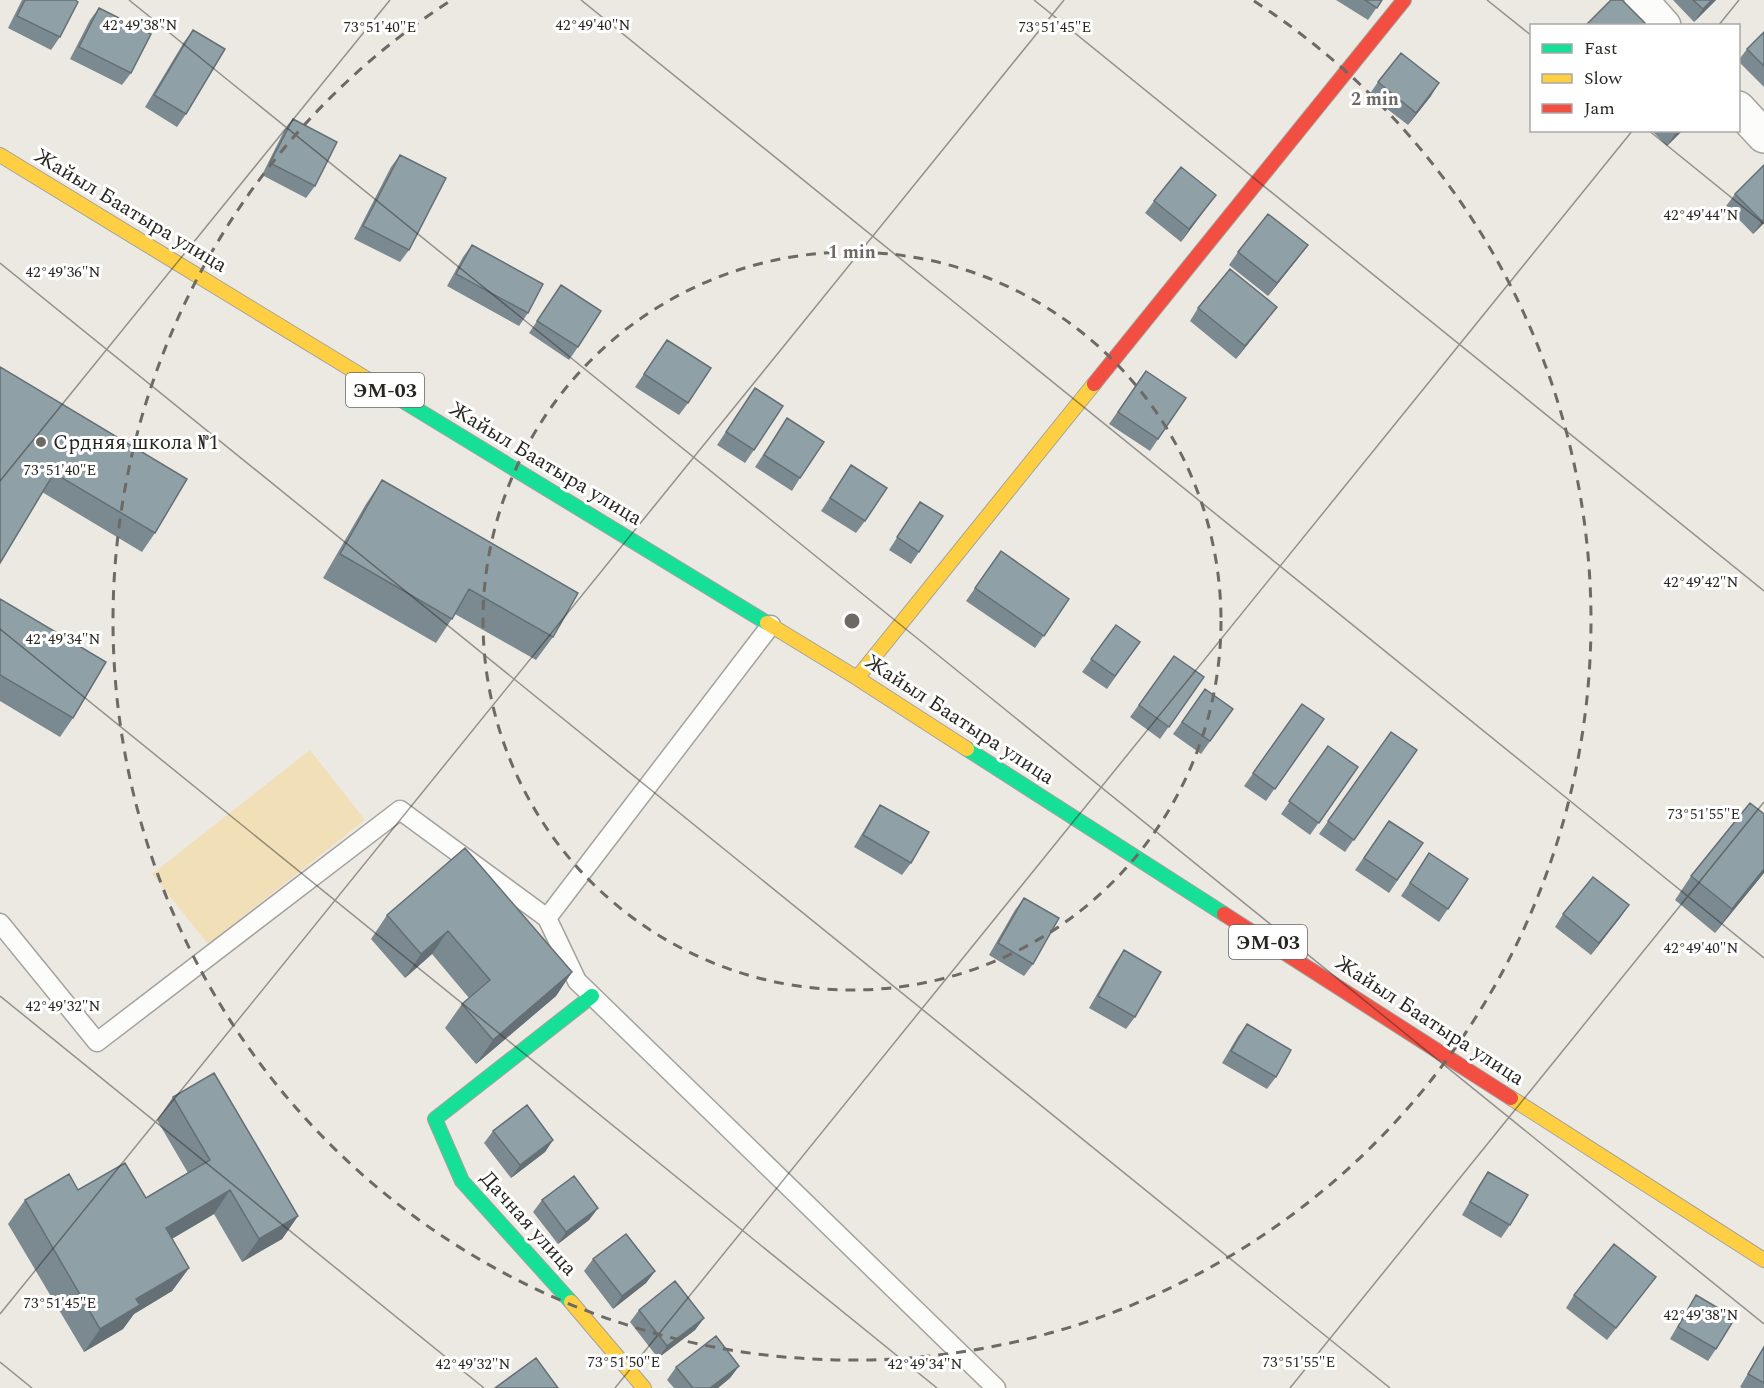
<svg xmlns="http://www.w3.org/2000/svg" width="1764" height="1388" font-family="Spectral,serif">
  <style>
    .green { fill: #f1dfb7 }
    .lines { fill: none; stroke-linecap: round; stroke-linejoin: round }
    .lane-casing { stroke: #a4a29d; stroke-width: 21 }
    .street-casing { stroke: #a4a29d; stroke-width: 36 }
    .fast-casing { stroke: #a4a29d; stroke-width: 16 }
    .slow-casing { stroke: #a4a29d; stroke-width: 16 }
    .jam-casing { stroke: #a4a29d; stroke-width: 16 }
    .lane { stroke: #fcfcfb; stroke-width: 18 }
    .street { stroke: #fcfcfb; stroke-width: 33 }
    .fast { stroke: #16e098; stroke-width: 14 }
    .slow { stroke: #ffcf43; stroke-width: 14 }
    .jam { stroke: #f24e42; stroke-width: 14 }
    .wall { fill: #7b8a90 }
    .shaded-wall { fill: #647075 }
    .building { fill: #8fa0a7; stroke: #647075; stroke-width: 1.5 }
    .ticks { fill: none; stroke: #282621; stroke-width: 1.5; stroke-opacity: 0.45 }
    .ring { fill: none; stroke: #6d6a65; stroke-width: 3; stroke-dasharray: 10 8 }
    .poi-dot { fill: #6d6a65; stroke: #fff; stroke-width: 2 }
    .labels { text-anchor: middle; stroke-width: 6; stroke-linejoin: round; paint-order: stroke }
    .shield { fill: #fff; stroke: #686764; stroke-width: 1.5 }
    .shield-label { font-size: 20px; font-weight: bold; fill: #282621 }
    .street-label { font-size: 21px; fill: #282621; stroke: #fff }
    .poi-label { font-size: 21px; fill: #282621; stroke: #fff; text-anchor: start }
    .ticks-label { font-size: 15px; text-anchor: middle; fill: #282621; stroke: #fff; stroke-width: 6; stroke-linejoin: round; paint-order: stroke }
    .centre { fill: #6d6a65; stroke: #fff; stroke-width: 3 }
    .ring-label { font-size: 18px; text-anchor: middle; font-weight: bold; fill: #6d6a65; stroke: #fff; stroke-width: 6; stroke-linejoin: round; paint-order: stroke }
  </style>
  <rect width="100%" height="100%" fill="#ece9e2"/>
  <!-- green -->
  <path class="green" d="M310,750l55,70 -157,124 -56,-70z"/>
  <g class="lines">
    <!-- lane casing -->
    <g class="lane-casing">
      <path id="lane" d="M771,625l-224,293 30,63 419,407
        M0,923l97,119 303,-232 147,108"/>
    </g>
    <!-- street casing -->
    <g class="street-casing">
      <path id="street" d="M1641,0l23,26
        M1738,108l26,28"/>
    </g>
    <!-- fast casing -->
    <g class="fast-casing">
      <path id="fast" d="M367,379l400,244
        M967,749l257,165
        M571,1302l-109,-121 -27,-62 157,-123"/>
    </g>
    <!-- slow casing -->
    <g class="slow-casing">
      <path id="slow" d="M0,155l367,224
        M767,623l90,55 110,71
        M857,678l237,-294
        M1511,1098l253,162
        M571,1302l73,86"/>
    </g>
    <!-- jam casing -->
    <g class="jam-casing">
      <path id="jam" d="M1094,384l310,-384
        M1224,914l287,184"/>
    </g>
    <!-- lane -->
    <use href="#lane" class="lane"/>
    <!-- street -->
    <use href="#street" class="street"/>
    <!-- fast -->
    <use href="#fast" class="fast"/>
    <!-- slow -->
    <use href="#slow" class="slow"/>
    <!-- jam -->
    <use href="#jam" class="jam"/>
  </g>
  <!-- wall -->
  <path class="wall" d="M22,0h53l-15,37 -9,13 -43,-22z
    M1336,0h46l-14,20z
    M1673,0h43l-22,22z
    M99,8l32,65 -9,12 -52,-26 20,-39z
    M193,30l-7,84 -9,13 -32,-20 39,-65z
    M1764,32v55l-26,-26 9,-12z
    M1378,82l53,14 -23,29 -39,-30z
    M293,119l22,67 -9,12 -44,-23 22,-44z
    M1651,130h32l-16,16z
    M400,155l9,95 -9,12 -46,-23 37,-72z
    M1735,194l29,29 -11,11 -27,-28z
    M1154,201l53,6 -26,35 -36,-29z
    M472,245l56,68 -9,13 -72,-40 16,-29z
    M1238,252l61,5 -31,39 -39,-31z
    M561,285l17,62 -9,13 -40,-27z
    M1198,308l70,11 -32,40 -46,-38z
    M667,340l21,63 -9,12 -44,-28z
    M0,367l155,166 -13,19 -100,-60z
    M1146,371l40,27 -36,53 -41,-27z
    M755,388l-1,62 -9,13 -28,-18z
    M787,418l13,60 -8,13 -37,-24z
    M851,465l14,56 -9,12 -35,-22z
    M382,480l171,157 -17,23 -81,-46 -19,29 -113,-65 43,-74z
    M920,502l-1,50 -8,12 -22,-14z
    M1001,551l68,48 -34,49 -69,-47z
    M0,599l73,119 -13,19 -60,-36z
    M1116,625l24,17 -33,47 -25,-17z
    M1174,656l30,21 -44,62 -30,-22z
    M1205,689l28,20 -32,45 -28,-20z
    M1302,704l22,15 -58,82 -22,-15z
    M1391,732l26,18 -72,102 -26,-18z
    M1328,746l30,21 -48,68 -29,-21z
    M880,805l31,58 -9,12 -48,-28 18,-30z
    M1764,814v59l-49,60 -40,-33 16,-24z
    M1389,821l34,22 -34,50 -34,-23z
    M465,848l107,124 -16,24 -80,68 -31,-36 17,-24 7,-6 -37,-44 -27,24 -34,-39 16,-24z
    M1429,853l39,26 -29,43 -38,-26z
    M1024,898l9,66 -9,12 -35,-21 26,-45z
    M1629,905l-38,50 -36,-28 8,-13z
    M1124,950l11,67 -9,12 -37,-21 26,-45z
    M1247,1024l29,53 -9,12 -45,-26 16,-27z
    M173,1097l125,119 -16,23 -40,23 -28,-48 -42,25 17,29 -17,23 -38,23 -11,15 -39,23 -76,-128 17,-24 53,-10 68,8 42,-25 -31,-53z
    M493,1131l60,9 -8,12 -34,26 -27,-35z
    M1488,1172l22,53 -9,13 -39,-23 17,-30z
    M542,1200l56,8 -9,12 -31,24 -25,-32z
    M593,1259l62,12 -9,12 -33,26 -29,-38z
    M1656,1277l-49,63 -41,-32 8,-13z
    M1696,1295l20,54 -8,12 -38,-22 18,-31z
    M639,1310l65,8 -9,12 -37,28 -28,-36z
    M1764,1346v42h-22l-2,-1z
    M739,1366l-9,12 -12,10h-44l-7,-8 9,-13z"/>
  <!-- shaded-wall -->
  <path class="shaded-wall" d="M1712,0h4l-22,22 9,-13z
    M1439,83l-8,13 -23,29 8,-12z
    M1679,130h4l-16,16 8,-12z
    M1216,195l-9,12 -26,35 8,-13z
    M1764,219v4l-11,11 9,-13z
    M1308,245l-9,12 -31,39 9,-13z
    M1277,307l-9,12 -32,40 9,-13z
    M1764,869v4l-49,60 17,-24z
    M1629,905l-9,13 -29,37 8,-12z
    M448,931l-16,23 -27,24 16,-24z
    M572,972l-16,24 -80,68 17,-24z
    M553,1140l-8,12 -34,26 9,-13z
    M230,1190l-16,24 -65,38 17,-24z
    M598,1208l-9,12 -31,24 8,-12z
    M298,1216l-16,23 -40,23 17,-23z
    M189,1268l-17,23 -38,23 -11,15 -39,23 16,-23 36,-30z
    M655,1271l-9,12 -33,26 9,-13z
    M704,1318l-9,12 -37,28 9,-12z
    M739,1366l-9,12 -12,10h-8z"/>
  <!-- building -->
  <path class="building" d="M25,0h50l3,2 -18,35 -43,-21z
    M1365,0h17l-5,8z
    M1611,0h11l23,23 -3,3h-57z
    M1693,0h19l-9,9z
    M99,8l52,26 -20,39 -52,-26z
    M193,30l32,19 -39,65 -32,-19z
    M1764,32v34l-17,-17z
    M1401,53l38,30 -23,30 -38,-31z
    M293,119l44,23 -22,44 -45,-23z
    M400,155l46,23 -37,72 -46,-24z
    M1764,165v54l-2,2 -27,-27z
    M1181,167l35,28 -27,34 -35,-28z
    M1268,214l40,31 -31,38 -39,-31z
    M472,245l71,39 -15,29 -72,-39z
    M1230,269l47,38 -32,39 -47,-38z
    M561,285l40,26 -23,36 -41,-26z
    M667,340l44,28 -23,35 -44,-29z
    M0,367l187,112 -32,54 -101,-60 -54,90z
    M1146,371l40,27 -28,41 -40,-27z
    M755,388l28,18 -29,44 -28,-18z
    M787,418l37,24 -24,36 -36,-23z
    M851,465l36,23 -22,33 -35,-23z
    M382,480l196,113 -25,44 -84,-48 -17,30 -112,-65z
    M920,502l23,14 -24,36 -22,-15z
    M1001,551l68,48 -25,37 -69,-48z
    M0,599l106,63 -33,56 -73,-43z
    M1116,625l24,17 -25,34 -24,-17z
    M1174,656l30,21 -35,50 -30,-22z
    M1205,689l28,20 -23,32 -28,-19z
    M1302,704l22,15 -49,70 -22,-16z
    M1391,732l26,18 -63,90 -26,-19z
    M1328,746l30,21 -39,56 -30,-22z
    M1750,803l14,11v55l-32,40 -41,-33z
    M880,805l49,27 -18,31 -48,-28z
    M1389,821l34,22 -26,37 -33,-22z
    M465,848l107,124 -79,68 -31,-36 28,-24 -42,-49 -27,23 -34,-39z
    M1429,853l39,26 -20,30 -38,-26z
    M1593,877l36,28 -30,38 -36,-29z
    M1024,898l35,20 -26,46 -35,-21z
    M1124,950l37,22 -26,45 -37,-21z
    M1247,1024l44,26 -15,27 -45,-26z
    M214,1073l84,143 -39,23 -29,-49 -64,38 23,40 -53,31 4,6 -40,24 -75,-129 44,-26 9,16 47,-27 21,35 64,-38 -37,-63z
    M527,1105l26,35 -33,25 -27,-34z
    M1488,1172l40,23 -18,30 -40,-23z
    M574,1176l24,32 -32,24 -24,-32z
    M626,1234l29,37 -33,25 -29,-37z
    M1614,1244l42,33 -40,51 -42,-33z
    M675,1281l29,37 -37,28 -28,-36z
    M1696,1295l39,23 -19,31 -38,-22z
    M716,1336l23,30 -29,22h-17l-17,-21z
    M1764,1347v36l-16,-9z
    M536,1358l22,30h-63z"/>
  <!-- ticks -->
  <path class="ticks" d="M129,0l1635,1324M581,0l1183,958M1034,0l730,591M1487,0l45,36M1718,26l21,-26M1648,130l116,94M0,263l1390,1125M0,481l390,-481M0,629l937,759M0,996l484,392M0,1314l1064,-1314M0,1362l32,26M615,1388l1018,-1258M1290,1388l474,-586"/>
  <!-- distance rings -->
  <g class="ring">
    <circle cx="852" cy="621" r="369"/>
    <path d="M1254 1A739 739 0 1 1 450 1"/>
  </g>
  <!-- markers -->
  <circle class="poi-dot" cx="41" cy="442" r="6"/>
  <g class="labels">
    <!-- shield labels -->
    <g class="shield">
      <rect x="346" y="373" width="78" height="34" rx="4.5"/>
      <rect x="1229" y="925" width="78" height="34" rx="4.5"/>
    </g>
    <g class="shield-label">
      <text x="385" y="397">ЭМ-03</text>
      <text x="1268" y="949">ЭМ-03</text>
    </g>
    <!-- street labels -->
    <g class="street-label">
      <text transform="translate(131 210) rotate(31)" y="7">Жайыл Баатыра улица</text>
      <text transform="translate(546 463) rotate(31)" y="7">Жайыл Баатыра улица</text>
      <text transform="translate(960 719) rotate(33)" y="7">Жайыл Баатыра улица</text>
      <text transform="translate(1430 1020) rotate(33)" y="7">Жайыл Баатыра улица</text>
      <text transform="translate(529 1223) rotate(48)" y="7">Дачная улица</text>
    </g>
    <!-- poi labels -->
    <g class="poi-label">
      <text x="53" y="449">Срдняя школа №1</text>
    </g>
  </g>
  <g class="ticks-label">
    <text x="593" y="30">42°49'40"N</text>
    <text x="140" y="30">42°49'38"N</text>
    <text x="380" y="32">73°51'40"E</text>
    <text x="1055" y="32">73°51'45"E</text>
    <text x="1701" y="220">42°49'44"N</text>
    <text x="63" y="277">42°49'36"N</text>
    <text x="60" y="475">73°51'40"E</text>
    <text x="1701" y="587">42°49'42"N</text>
    <text x="63" y="644">42°49'34"N</text>
    <text x="1704" y="819">73°51'55"E</text>
    <text x="1701" y="953">42°49'40"N</text>
    <text x="63" y="1011">42°49'32"N</text>
    <text x="60" y="1308">73°51'45"E</text>
    <text x="1701" y="1320">42°49'38"N</text>
    <text x="624" y="1367">73°51'50"E</text>
    <text x="1299" y="1367">73°51'55"E</text>
    <text x="473" y="1369">42°49'32"N</text>
    <text x="925" y="1369">42°49'34"N</text>
  </g>
  <circle cx="852" cy="621" r="9" class="centre"/>
  <g class="ring-label">
    <text x="1375" y="105">2 min</text>
    <text x="852" y="258">1 min</text>
  </g>
  <!-- legend -->
  <rect x="1530" y="24" width="210" height="108" fill="#ffffff" stroke="#a9a8a6" stroke-width="1.5"/>
  <rect x="1542" y="44" width="30" height="9" fill="#16e098" stroke="#a9a8a6" stroke-width="1.5"/>
  <text x="1584" y="54" font-size="18" fill="#282621">Fast</text>
  <rect x="1542" y="74" width="30" height="9" fill="#ffcf43" stroke="#a9a8a6" stroke-width="1.5"/>
  <text x="1584" y="84" font-size="18" fill="#282621">Slow</text>
  <rect x="1542" y="104" width="30" height="9" fill="#f24e42" stroke="#a9a8a6" stroke-width="1.5"/>
  <text x="1584" y="114" font-size="18" fill="#282621">Jam</text>
</svg>
